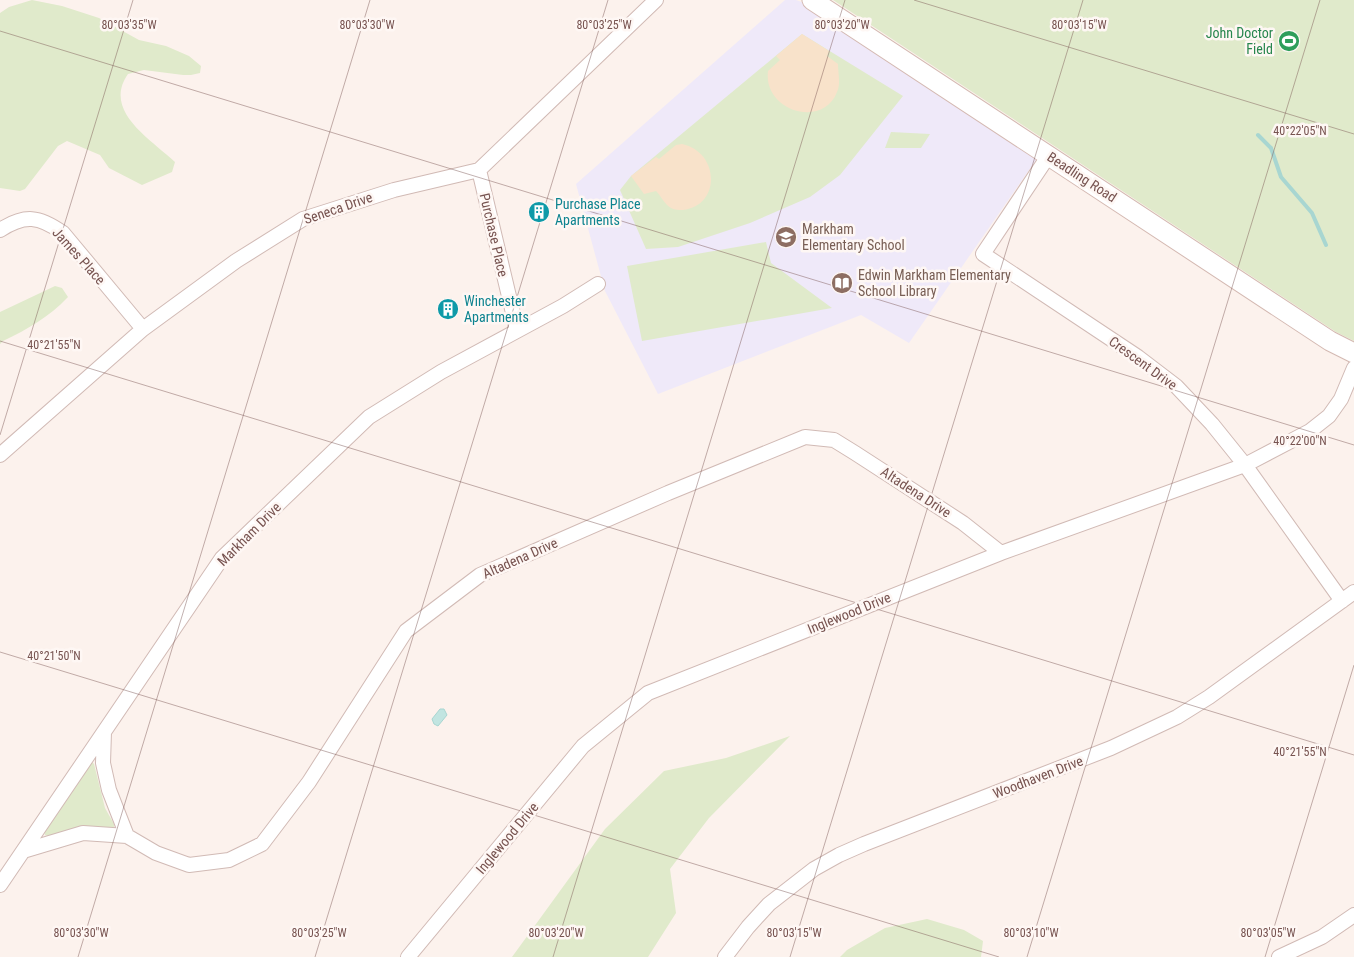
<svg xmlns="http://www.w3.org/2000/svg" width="1354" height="957" font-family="'Roboto Condensed',sans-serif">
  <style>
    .education { fill: #efe9f9 }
    .green { fill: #e0eacb }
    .sand { fill: #f8e2ca }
    .water { fill: #c2e5e1; stroke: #a8d6d1 }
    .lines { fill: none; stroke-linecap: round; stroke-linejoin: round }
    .stream { stroke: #a8d6d1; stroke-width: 4 }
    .street-casing { stroke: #d1bab5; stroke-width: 16 }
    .secondary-casing { stroke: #d4b9b2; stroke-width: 21 }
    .street { stroke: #fff; stroke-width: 14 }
    .secondary { stroke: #fff; stroke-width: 19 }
    .ticks { fill: none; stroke: #775350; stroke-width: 1; stroke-opacity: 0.45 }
    .labels { text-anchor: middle; stroke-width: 5; stroke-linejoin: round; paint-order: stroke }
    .leisure-label { font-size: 14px; fill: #27864d; stroke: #fef7f4; text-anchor: end }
    .street-label { font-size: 14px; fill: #775350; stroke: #fef7f4 }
    .culture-label { font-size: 14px; fill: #0d838f; stroke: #fef7f4; text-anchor: start }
    .education-label { font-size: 14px; fill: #785e54; stroke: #fef7f4; text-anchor: start }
    .ticks-label { font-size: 12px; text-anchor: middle; fill: #775350; stroke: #fef7f4; stroke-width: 5; stroke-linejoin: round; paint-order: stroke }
  </style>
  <rect width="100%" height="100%" fill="#fcf2ed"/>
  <!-- education -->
  <path class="education" d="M785,0h11l11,4 227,149 2,7 -127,183 -48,-28 -203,79 -53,-103 -29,-107z"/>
  <!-- green -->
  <path class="green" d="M32,0l30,6 37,12 40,22 27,6 23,10 12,10 -1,7 -9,2h-8l-39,-5 -16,4c-26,37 23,65 47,88l-3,10 -30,13 -33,-17 -9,-13 -33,-14 -9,5 -33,43 -5,2 -20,-3v-175l9,-6z
    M833,0h521v341l-18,-9z
    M802,34l101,62 -63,79 -30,22 -60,26 -72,24 -32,2 -26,-59 11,-14z
    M891,132l39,2 -9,14h-36z
    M766,242l5,21 61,45 -190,33 -15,-75z
    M55,286l7,2 6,9c-19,20 -40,32 -65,44l-3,3v-32z
    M790,736l-81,82 -39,51 6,44 -28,44h-136l93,-128 59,-58 62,-13z
    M92,762l2,2 11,44 9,16v3l-44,3 -22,6 -3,-1 -1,-3 46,-69z
    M927,919l37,11 19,11 -2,16h-141l7,-7 38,-22z"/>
  <!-- sand -->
  <path class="sand" d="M802,34l27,17 -2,5 11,8c0,9 3,20 -1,28 -14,37 -74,19 -69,-21l12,-11 -4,-4z
    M682,144c38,8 39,62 1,66 -4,0 -8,0 -12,-2 -6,-3 -10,-12 -15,-17l-12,3 -13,-18 25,-19 3,2 17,-14z"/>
  <!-- water -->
  <path class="water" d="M440,709h4l3,6 -9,11 -4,-2 -2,-5z"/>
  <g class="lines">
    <!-- stream -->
    <path class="stream" d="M1258,135l13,13 10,29 31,36 14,32"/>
    <!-- street casing -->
    <g class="street-casing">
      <path id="street" d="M1049,155l-66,99 155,103 38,29 36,38 33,41 97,136
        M479,170l38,160
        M0,230c25,-16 39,-14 63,3l80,96
        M0,455l143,-126 93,-68 67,-42 91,-29 85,-20 177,-170
        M104,732l-1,31 6,27 18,46 29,17 33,12 40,-5 33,-16 47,-62 97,-151 74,-56 188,-82 137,-56 29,3 21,13 108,70 38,30
        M23,851l60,-18 44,3
        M0,885l222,-327 147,-141 72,-45 122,-66 35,-22
        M408,957l175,-211 65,-53 353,-140 244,-88 65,-34 19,-15 12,-17 13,-31
        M725,957l23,-30 21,-23 45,-35 25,-14 25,-11 247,-96 66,-31 32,-20 145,-105
        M1279,957l43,-20 32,-22"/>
    </g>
    <!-- secondary casing -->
    <g class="secondary-casing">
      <path id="secondary" d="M812,0l518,341 24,12"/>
    </g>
    <!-- street -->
    <use href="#street" class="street"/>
    <!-- secondary -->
    <use href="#secondary" class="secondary"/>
  </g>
  <!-- ticks -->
  <path class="ticks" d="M914,0l440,134M0,31l1354,414M0,341l1354,414M0,435l133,-435M0,652l999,305M78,957l292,-957M315,957l293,-957M553,957l292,-957M790,957l293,-957M1027,957l293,-957M1265,957l89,-292"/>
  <!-- icons -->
  <defs>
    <g id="stadium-disc" transform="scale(1.125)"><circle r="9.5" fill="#2e9e5b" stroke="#fef7f4"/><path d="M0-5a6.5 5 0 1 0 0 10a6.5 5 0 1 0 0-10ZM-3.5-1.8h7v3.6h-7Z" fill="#fff"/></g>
    <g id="building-disc" transform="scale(1.125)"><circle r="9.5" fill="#0f9aa8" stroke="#fef7f4"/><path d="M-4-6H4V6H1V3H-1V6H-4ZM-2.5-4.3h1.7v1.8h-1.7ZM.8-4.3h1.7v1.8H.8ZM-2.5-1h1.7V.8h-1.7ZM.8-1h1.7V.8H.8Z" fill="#fff"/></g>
    <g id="school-disc" transform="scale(1.125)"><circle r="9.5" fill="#8d6e63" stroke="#fef7f4"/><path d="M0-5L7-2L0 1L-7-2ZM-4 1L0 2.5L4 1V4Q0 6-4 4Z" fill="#fff"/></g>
    <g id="library-disc" transform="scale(1.125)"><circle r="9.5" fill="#8d6e63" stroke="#fef7f4"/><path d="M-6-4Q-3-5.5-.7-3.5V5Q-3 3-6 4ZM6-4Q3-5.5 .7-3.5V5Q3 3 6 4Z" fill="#fff"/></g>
  </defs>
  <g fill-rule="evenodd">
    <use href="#stadium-disc" x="1289" y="41"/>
    <use href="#building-disc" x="539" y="212"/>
    <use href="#school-disc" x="786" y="237"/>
    <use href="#library-disc" x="842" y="283"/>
    <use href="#building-disc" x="448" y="309"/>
  </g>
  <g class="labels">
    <!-- leisure labels -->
    <g class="leisure-label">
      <text x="1273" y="38">John Doctor<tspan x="1273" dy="16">Field</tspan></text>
    </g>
    <!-- street labels -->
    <g class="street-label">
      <text transform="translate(1082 177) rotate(33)" y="5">Beadling Road</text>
      <text transform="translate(338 208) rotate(-19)" y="5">Seneca Drive</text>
      <text transform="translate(494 235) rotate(77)" y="5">Purchase Place</text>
      <text transform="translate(79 256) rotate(48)" y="5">James Place</text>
      <text transform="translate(1143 363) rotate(36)" y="5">Crescent Drive</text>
      <text transform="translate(916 492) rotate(33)" y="5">Altadena Drive</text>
      <text transform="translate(249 534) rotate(-45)" y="5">Markham Drive</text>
      <text transform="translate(520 558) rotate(-24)" y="5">Altadena Drive</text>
      <text transform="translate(849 613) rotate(-22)" y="5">Inglewood Drive</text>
      <text transform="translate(1038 777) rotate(-21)" y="5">Woodhaven Drive</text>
      <text transform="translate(507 838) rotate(-50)" y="5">Inglewood Drive</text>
    </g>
    <!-- culture labels -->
    <g class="culture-label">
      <text x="555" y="209">Purchase Place<tspan x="555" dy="16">Apartments</tspan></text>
      <text x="464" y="306">Winchester<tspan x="464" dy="16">Apartments</tspan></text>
    </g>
    <!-- education labels -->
    <g class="education-label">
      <text x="802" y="234">Markham<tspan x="802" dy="16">Elementary School</tspan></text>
      <text x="858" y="280">Edwin Markham Elementary<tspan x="858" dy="16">School Library</tspan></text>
    </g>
  </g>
  <g class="ticks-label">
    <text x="129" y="29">80°03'35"W</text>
    <text x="367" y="29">80°03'30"W</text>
    <text x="604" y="29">80°03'25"W</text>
    <text x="842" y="29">80°03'20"W</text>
    <text x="1079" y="29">80°03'15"W</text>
    <text x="1300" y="135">40°22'05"N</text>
    <text x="54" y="349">40°21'55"N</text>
    <text x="1300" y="445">40°22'00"N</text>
    <text x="54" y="660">40°21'50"N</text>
    <text x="1300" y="756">40°21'55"N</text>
    <text x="81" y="937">80°03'30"W</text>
    <text x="319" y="937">80°03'25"W</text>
    <text x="556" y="937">80°03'20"W</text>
    <text x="794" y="937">80°03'15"W</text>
    <text x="1031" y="937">80°03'10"W</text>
    <text x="1268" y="937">80°03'05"W</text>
  </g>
</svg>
